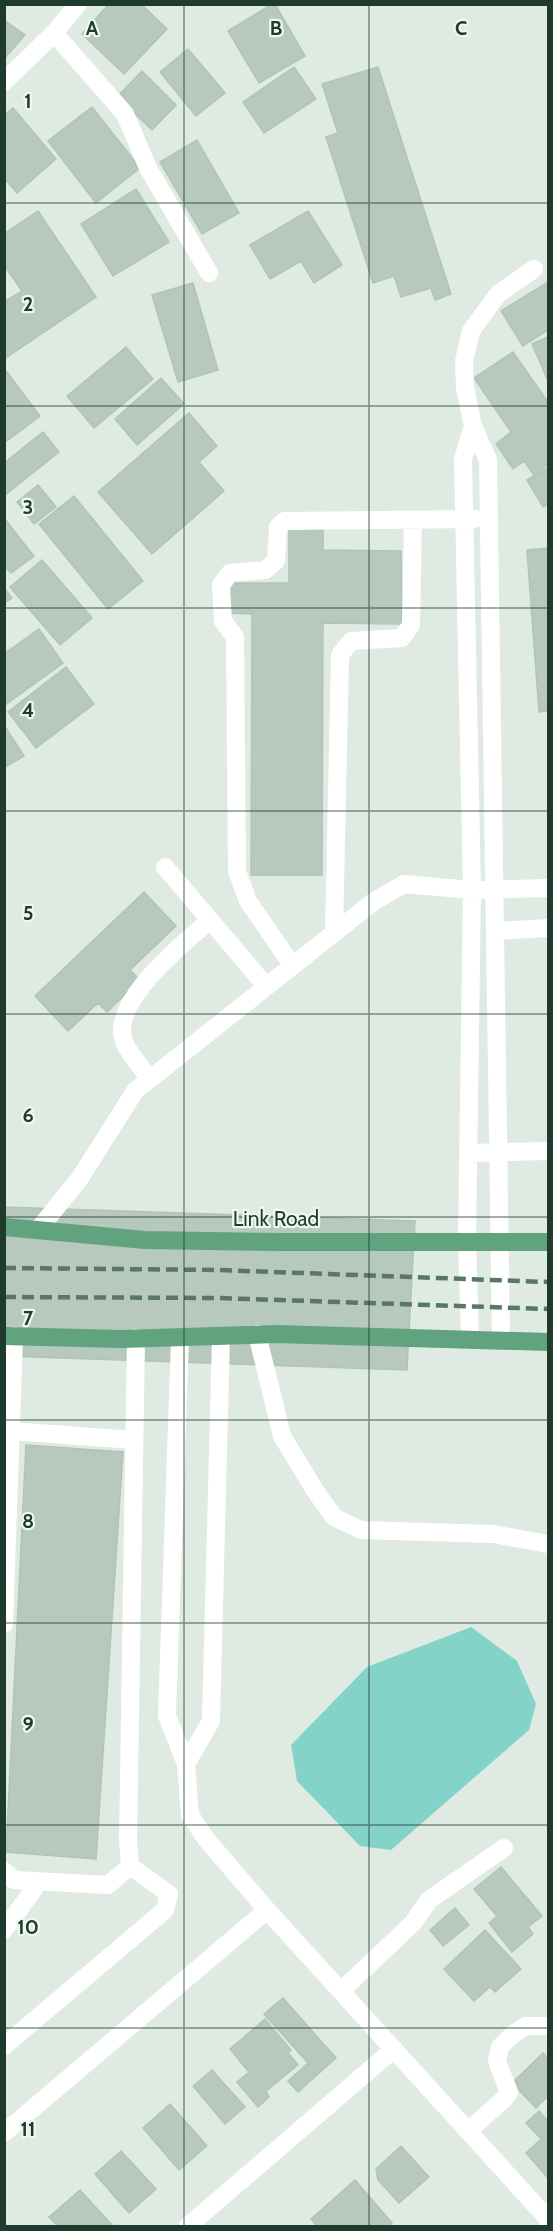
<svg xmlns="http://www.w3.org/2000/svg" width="553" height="2231" font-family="Cabin,sans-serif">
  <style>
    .water { fill: #84d3c8 }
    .building { fill: #b7c8bd; stroke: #b1c4b7; stroke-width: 1.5 }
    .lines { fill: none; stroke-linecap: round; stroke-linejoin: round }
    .minor { stroke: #fff; stroke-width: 18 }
    .major { stroke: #61a27f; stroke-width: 18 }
    .rail { stroke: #597767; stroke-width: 4.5; stroke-dasharray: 12 6; stroke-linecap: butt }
    .grid { fill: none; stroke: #1f3b2c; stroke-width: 1.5; stroke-opacity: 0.55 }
    .labels { text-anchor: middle; stroke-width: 4.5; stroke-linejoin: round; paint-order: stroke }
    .street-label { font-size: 21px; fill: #1f3b2c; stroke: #eff7f1 }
    .grid-label { font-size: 20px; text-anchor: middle; font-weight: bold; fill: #1f3b2c; stroke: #eff7f1; stroke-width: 4.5; stroke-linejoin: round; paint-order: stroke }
  </style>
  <rect width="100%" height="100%" fill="#dfebe2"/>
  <!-- water -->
  <path class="water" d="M471,1627l46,34 19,43 -7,26 -138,120 -31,-4 -63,-65 -6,-36 76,-78z"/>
  <!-- building -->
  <path class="building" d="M109,4h32l26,25 -43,45 -42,-40z
    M272,4h3l30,52 -46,27 -31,-52z
    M4,20l21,15 -21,24z
    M188,49l37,44 -29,23 -36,-44z
    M294,67l22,32 -52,34 -21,-31z
    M378,67l73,227 -16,6 -4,-12 -30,9 -7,-21 -21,7 -47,-146 12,-4 -16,-49z
    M142,71l34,34 -24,25 -35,-33z
    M92,107l48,61 -44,35 -48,-62z
    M13,108l43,51 -39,34 -13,-15v-63z
    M197,140l42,73 -37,21 -42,-72z
    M136,189l33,53 -56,34 -32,-52z
    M38,211l58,86 -92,62v-57l18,-11 -18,-26v-31z
    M308,211l34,54 -28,18 -13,-22 -31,18 -20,-34z
    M548,282v48l-25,16 -22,-35z
    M193,283l25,87 -40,12 -26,-87z
    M548,337v44l-16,-37z
    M126,347l27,32 -59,49 -27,-32z
    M513,352l35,50v62l-14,11 -10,-14 -11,8 -17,-25 15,-12 -37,-54z
    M7,372l33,44 -36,27v-70z
    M161,378l23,26 -47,41 -22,-26z
    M189,413l28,33 -18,16 25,29 -72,63 -54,-62z
    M43,432l16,20 -55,44v-33z
    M548,467v37l-5,3 -16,-27z
    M38,485l18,22 -22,17 -17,-22z
    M74,496l69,85 -35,28 -69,-85z
    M4,518l30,38 -23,17 -7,-7z
    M289,528h34v22l78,1 1,73 -79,-1 -1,252h-71l1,-261 -25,-1v-30h62z
    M548,548v163l-9,1 -12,-162z
    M42,560l50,58 -32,27 -50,-58z
    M4,588l8,10 -8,5z
    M39,629l24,34 -58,42 -1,-51z
    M66,667l28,37 -58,44 -28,-36z
    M4,725l20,31 -20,12z
    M144,892l32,34 -46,44 10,10 -33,32 -9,-9 -30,28 -33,-35z
    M4,1207l411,14 -8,149 -403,-14z
    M26,1445l97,7 -27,407 -90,-7z
    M501,1867l41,49 -14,11 5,7 -21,18 -23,-29 8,-7 -23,-27z
    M455,1908l14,17 -26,21 -13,-16z
    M485,1930l36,39 -26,23 -5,-5 -16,14 -30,-32z
    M283,1998l53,60 -38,34 -10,-11 20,-18 -44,-49z
    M265,2019l26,31 -3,3 10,12 -32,26 3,6 -11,10 -21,-25 12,-10 -19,-23z
    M543,2053l5,6v37l-12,12 -24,-25z
    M212,2070l33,37 -20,17 -32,-38z
    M170,2104l37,42 -28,24 -36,-42z
    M539,2111l9,10v57l-22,-25 15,-14 -15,-16z
    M401,2146l28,31 -30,26 -21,-23 -2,-11z
    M121,2151l35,38 -27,24 -34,-39z
    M355,2180l37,43 -4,3h-71l-6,-7z
    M80,2190l32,35 -3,1h-51l-9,-9z"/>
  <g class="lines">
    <!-- minor -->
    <path class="minor" d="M54,33l71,81 23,54 61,105
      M4,82l50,-49 24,-29
      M165,867l101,119
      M495,931l53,-3
      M334,932l6,-277 11,-14 51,-3 9,-13 2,-105
      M292,965l-44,-64 -11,-30 -2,-234 -12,-16 -2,-36 9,-12 35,-3 11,-9 2,-34 6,-6 191,-2
      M150,1079c-8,-11 -19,-23 -25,-35 -19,-40 59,-101 85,-124
      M468,1153l80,-2
      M38,1230l42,-52 55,-87 238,-189 31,-18 68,6 76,-2
      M257,1334l25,102 34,56 18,25 27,13 132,4 55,10
      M180,1338l-13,378 19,48 4,51 16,24 61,71 281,309
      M470,1338l-3,-97 5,-351 -9,-431 10,-33
      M501,1340l-13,-880 -15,-34 -8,-38 -1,-27 7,-30 27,-37 36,-25
      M11,1431l123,9
      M4,1624l10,-288
      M186,1764l25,-43 10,-385
      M4,1871l10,9 94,5 22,-19 -2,-25 8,-503
      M4,1930l35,-48
      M341,1991l72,-68 16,-23 75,-52
      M4,2046l161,-136 4,-16 -39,-28
      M468,2131l36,-32 5,-7 -12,-31 3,-14 13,-13 13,-8h22
      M4,2133l263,-223
      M188,2226l206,-177"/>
    <!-- major -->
    <path class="major" d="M4,1227l141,13 132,2h271
      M4,1336l117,3 155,-5 272,8"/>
    <!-- rail -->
    <path class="rail" d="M4,1268l215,2 329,12
      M4,1297l214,1 330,11"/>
  </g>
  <!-- grid -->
  <path class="grid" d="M184,4v2222M369,4v2222M4,203h544M4,406h544M4,608h544M4,811h544M4,1014h544M4,1217h544M4,1420h544M4,1623h544M4,1825h544M4,2028h544"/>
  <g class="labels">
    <!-- street labels -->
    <g class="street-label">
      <text x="276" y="1226">Link Road</text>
    </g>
  </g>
  <g class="grid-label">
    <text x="92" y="35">A</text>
    <text x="276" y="35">B</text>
    <text x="461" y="35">C</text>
    <text x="28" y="108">1</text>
    <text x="28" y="311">2</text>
    <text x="28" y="514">3</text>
    <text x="28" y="717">4</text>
    <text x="28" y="920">5</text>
    <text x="28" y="1122">6</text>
    <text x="28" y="1325">7</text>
    <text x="28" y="1528">8</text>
    <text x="28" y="1731">9</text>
    <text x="28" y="1934">10</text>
    <text x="28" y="2136">11</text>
  </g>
  <!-- border -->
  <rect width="553" height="2231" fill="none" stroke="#1f3b2c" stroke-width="12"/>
</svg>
